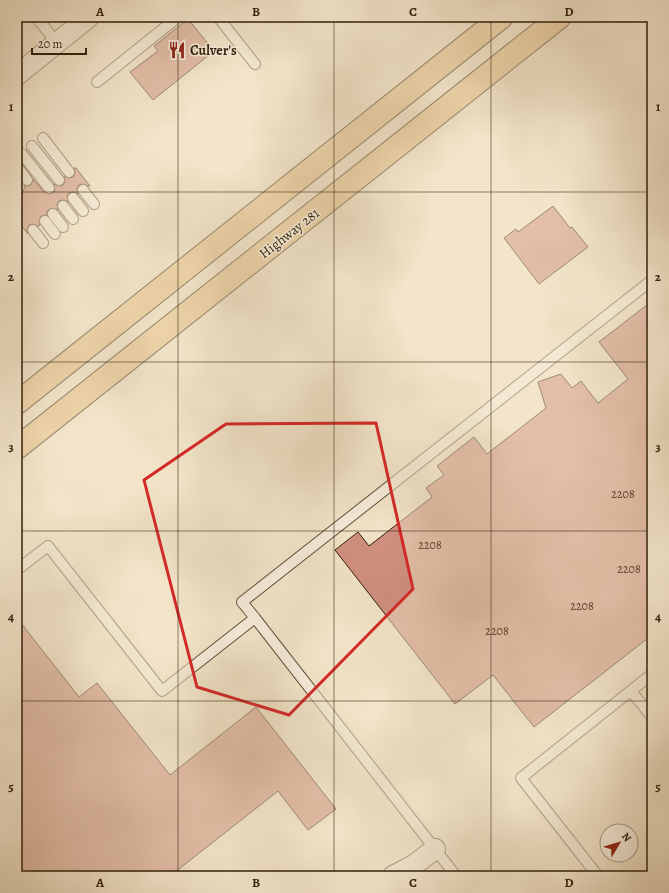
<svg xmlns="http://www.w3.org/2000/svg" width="669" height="893" font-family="Alegreya,serif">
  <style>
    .building { fill: #d1907f; stroke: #301f09 }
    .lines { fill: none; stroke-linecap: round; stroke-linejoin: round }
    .lane-casing { stroke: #615039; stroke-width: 12 }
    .street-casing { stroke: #615039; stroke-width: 22 }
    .highway-casing { stroke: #301f09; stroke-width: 24 }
    .lane { stroke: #f7eedd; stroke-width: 10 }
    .street { stroke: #f7eedd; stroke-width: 20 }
    .highway { stroke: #eac285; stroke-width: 22 }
    .marked { fill: none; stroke: #d62828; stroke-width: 3; stroke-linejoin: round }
    .grid { fill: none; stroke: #301f09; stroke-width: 1; stroke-opacity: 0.55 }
    .labels { text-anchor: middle; stroke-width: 3; stroke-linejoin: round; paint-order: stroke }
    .number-label { font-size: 12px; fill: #583b26 }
    .poi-label { font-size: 14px; font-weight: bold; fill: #301f09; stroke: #f7eedd; text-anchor: start }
    .street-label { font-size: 14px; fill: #301f09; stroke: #f7eedd }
    .neatline { fill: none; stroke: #301f09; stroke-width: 1.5 }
    .grid-label { font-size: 13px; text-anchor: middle; font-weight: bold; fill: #301f09 }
  </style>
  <rect width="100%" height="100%" fill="#f3e5ca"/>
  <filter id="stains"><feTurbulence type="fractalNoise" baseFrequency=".005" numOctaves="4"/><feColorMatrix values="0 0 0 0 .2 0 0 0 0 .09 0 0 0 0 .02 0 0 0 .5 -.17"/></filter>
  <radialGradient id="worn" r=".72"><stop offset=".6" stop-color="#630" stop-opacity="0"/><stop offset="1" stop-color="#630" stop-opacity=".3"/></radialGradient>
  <!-- building -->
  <path class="building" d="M188,19l26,32 -61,49 -23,-28 28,-21 -4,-5z
    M74,168h2l14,18h-2l-6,-2 -3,1 -2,3 1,6 -5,-2 -4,1 -2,3 1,6 -5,-2 -4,1 -2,3 1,6 -6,-2 -5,3v4l-6,1 -2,5 1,4 -2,1 -5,-2 -4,1 -2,5 1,4 -11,-14v-27l6,-1 2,-6 6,-1 2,-6 11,13 6,2 5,-3 -1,-7 6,2 3,-1 2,-3 -1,-6 5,2 4,-1 2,-3z
    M553,206l17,22 2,-1 16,20 -49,37 -35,-46 12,-9 2,3z
    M652,301v334l-118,92 -41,-52 -38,29 -120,-154 23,-18 11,14 63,-49 -6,-9 18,-13 -7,-9 37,-29 13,17 59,-46 -8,-26 23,-8 11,14 9,-7 17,22 30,-24 -29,-37z
    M17,618l62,79 18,-14 73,92 86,-68 80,102 -28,21 -30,-39 -108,85h-153z"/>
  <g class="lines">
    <!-- lane casing -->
    <g class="lane-casing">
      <path id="lane" d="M36,17l21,26
        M218,17l37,47
        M97,82l81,-65
        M43,138l26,34
        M32,146l27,34
        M22,154l27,34
        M17,167l10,13
        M17,185l2,2
        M83,190l11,14
        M73,198l10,13
        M63,206l10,13
        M53,214l10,13
        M45,221l10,13
        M33,230l10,13
        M17,570l31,-24 114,145 93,-73 201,258
        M255,618l-13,-16 410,-322
        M631,691l21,26
        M598,876l-77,-98 131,-104"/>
    </g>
    <!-- street casing -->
    <g class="street-casing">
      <path id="street" d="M17,75l72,-58
        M393,876l21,-11 21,-16"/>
    </g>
    <!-- highway casing -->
    <g class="highway-casing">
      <path id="highway" d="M17,403l485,-386
        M17,448l543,-431"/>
    </g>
    <!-- lane -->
    <use href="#lane" class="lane"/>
    <!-- street -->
    <use href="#street" class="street"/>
    <!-- highway -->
    <use href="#highway" class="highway"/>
  </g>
  <!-- marked area -->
  <path d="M0 0H669V893H0ZM376,423l37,166 -124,126 -92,-28 -53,-207 82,-56z" fill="#f3e5ca" fill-opacity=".55" fill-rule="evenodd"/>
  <path class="marked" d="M376,423l37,166 -124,126 -92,-28 -53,-207 82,-56z"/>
  <!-- grid -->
  <path class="grid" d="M178,17v859M334,17v859M491,17v859M17,192h635M17,362h635M17,531h635M17,701h635"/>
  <!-- icons -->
  <defs>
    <g id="restaurant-bare" transform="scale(1.38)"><path d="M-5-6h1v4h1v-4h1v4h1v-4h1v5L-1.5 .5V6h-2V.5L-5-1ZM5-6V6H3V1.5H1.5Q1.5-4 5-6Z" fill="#8f2418" stroke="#f7eedd" stroke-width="2.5" paint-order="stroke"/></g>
  </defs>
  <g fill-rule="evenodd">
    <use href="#restaurant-bare" x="177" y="50"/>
  </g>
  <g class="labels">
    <!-- number labels -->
    <g class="number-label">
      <text x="623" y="498">2208</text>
      <text x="430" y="549">2208</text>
      <text x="629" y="573">2208</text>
      <text x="582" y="610">2208</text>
      <text x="497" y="635">2208</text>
    </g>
    <!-- poi labels -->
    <g class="poi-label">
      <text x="190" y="55">Culver's</text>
    </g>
    <!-- street labels -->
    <g class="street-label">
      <text transform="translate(289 233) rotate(-38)" y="5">Highway 281</text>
    </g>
  </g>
  <!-- margin -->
  <rect width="669" height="893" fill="none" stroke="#f3e5ca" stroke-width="44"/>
  <!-- north arrow -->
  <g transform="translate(619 843) rotate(52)"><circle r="19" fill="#f7eedd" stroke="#a79b88"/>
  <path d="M0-3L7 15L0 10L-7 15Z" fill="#8f2418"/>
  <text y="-6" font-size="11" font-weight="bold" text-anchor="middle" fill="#301f09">N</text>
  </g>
  <!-- scale -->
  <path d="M32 48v6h54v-6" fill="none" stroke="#301f09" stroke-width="2"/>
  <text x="38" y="48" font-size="12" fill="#301f09" stroke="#f7eedd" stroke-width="3" paint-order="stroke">20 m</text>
  <rect x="22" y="22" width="625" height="849" class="neatline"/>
  <g class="grid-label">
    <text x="100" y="16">A</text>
    <text x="256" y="16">B</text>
    <text x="413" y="16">C</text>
    <text x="569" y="16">D</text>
    <text x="11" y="111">1</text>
    <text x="658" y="111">1</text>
    <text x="11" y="281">2</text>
    <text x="658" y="281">2</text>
    <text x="11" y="451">3</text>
    <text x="658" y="451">3</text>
    <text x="11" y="621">4</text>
    <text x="658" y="621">4</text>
    <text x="11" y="791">5</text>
    <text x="658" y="791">5</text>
    <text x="100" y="887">A</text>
    <text x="256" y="887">B</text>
    <text x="413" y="887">C</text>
    <text x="569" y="887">D</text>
  </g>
  <rect width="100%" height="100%" filter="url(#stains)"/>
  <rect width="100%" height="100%" fill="url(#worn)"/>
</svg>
